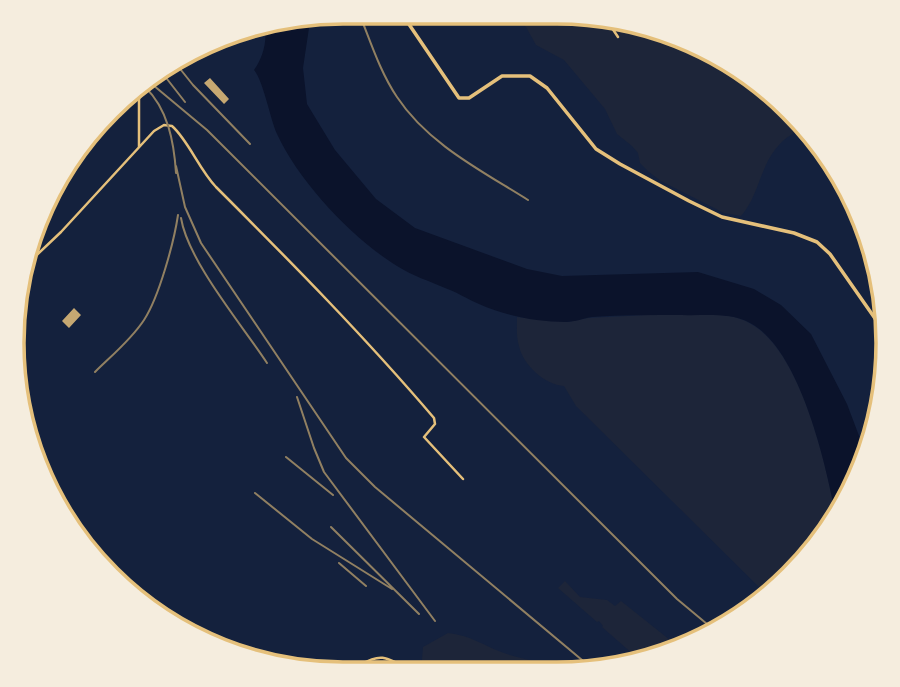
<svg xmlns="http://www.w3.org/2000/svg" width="900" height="687" font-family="'Source Sans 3',sans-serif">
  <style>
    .green { fill: #1d2539 }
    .water { fill: #0b132b }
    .building { fill: #c6a872 }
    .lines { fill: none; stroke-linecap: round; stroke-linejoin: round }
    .minor { stroke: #e5c07b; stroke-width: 2.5 }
    .tertiary { stroke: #e5c07b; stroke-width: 3.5 }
    .rail { stroke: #918062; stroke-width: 2 }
    .rim { fill: none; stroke: #e5c07b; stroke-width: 3.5 }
  </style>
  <rect width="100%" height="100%" fill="#14213d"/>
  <!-- green -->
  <path class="green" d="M515,19l128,5 115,56 44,47c-8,6 -17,11 -23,18 -19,20 -20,51 -38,71l-17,-3 -63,-32 -12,-9 -9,-9 -2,-10 -6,-7 -15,-12 -12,-25 -41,-49 -28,-15 -10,-18z
    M666,314c27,2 61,-5 85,10 50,28 75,139 85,193l-4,11 -66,66 -190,-188 -12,-20c-19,-1 -41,-21 -45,-40 -3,-9 -2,-20 -2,-29l51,5 20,-4z
    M565,581l15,16 27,3 8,6 6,-5 54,43 -46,17 5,-6 -32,-28 1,-1 -4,-5 -2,1 -39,-34z
    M448,633c22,2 36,13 56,20 18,7 35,6 50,19h-133l2,-25z"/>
  <!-- water -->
  <path class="water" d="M314,16l-5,12 -6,40 4,36 28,46 41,49 39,29 112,41 35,7 136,-4 56,17 27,16 30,29 36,70 17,45 -28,68c-10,-53 -36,-168 -86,-194 -20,-11 -45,-7 -68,-8 -30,0 -60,0 -90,2 -8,1 -17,5 -26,5 -30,0 -60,-6 -87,-18 -12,-5 -22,-12 -34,-16 -16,-7 -32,-12 -48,-22 -44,-27 -98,-84 -120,-132 -7,-16 -14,-54 -23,-64 9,-12 15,-33 9,-47z"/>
  <!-- building -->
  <path class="building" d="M210,78l19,21 -5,5 -20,-21z
    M74,308l7,7 -12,13 -7,-7z"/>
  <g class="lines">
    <!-- minor -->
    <path class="minor" d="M608,22l10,15
      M133,91l6,5v51
      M22,269l39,-37 93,-101 10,-6 8,1c16,14 27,43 44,61 75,75 149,150 218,231l1,6 -11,13 39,42
      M67,525l21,23
      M147,606l74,36
      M344,672c36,-16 34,-22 68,0"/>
    <!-- tertiary -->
    <path class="tertiary" d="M402,14l57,84h10l33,-22h28l17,12 49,61 24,15 69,37 33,16 72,16 23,9 13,12 51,73"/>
    <!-- rail -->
    <path class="rail" d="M359,13c11,27 21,59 38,84 31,47 85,74 131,103
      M173,60l20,25 57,59
      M160,70l25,32
      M147,80l60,50 470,469 36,30
      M145,87c23,22 29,55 31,86
      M176,166l9,41 16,36 145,215 29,29 213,178
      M181,218c7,43 61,107 86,145
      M95,372c16,-16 36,-32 49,-52 15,-23 30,-78 34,-105
      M297,397l17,51 10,24 111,149
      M286,457l47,38
      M255,493l57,46 80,50
      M331,527l88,87
      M339,563l27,23"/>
  </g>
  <!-- crop -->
  <path d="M0 0H900V687H0ZM343 24H557A319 319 0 0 1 876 343V343A319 319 0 0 1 557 662H343A319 319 0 0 1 24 343V343A319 319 0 0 1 343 24Z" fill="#f5edde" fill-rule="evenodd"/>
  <path class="rim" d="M343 24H557A319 319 0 0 1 876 343V343A319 319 0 0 1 557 662H343A319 319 0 0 1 24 343V343A319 319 0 0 1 343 24Z"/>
</svg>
